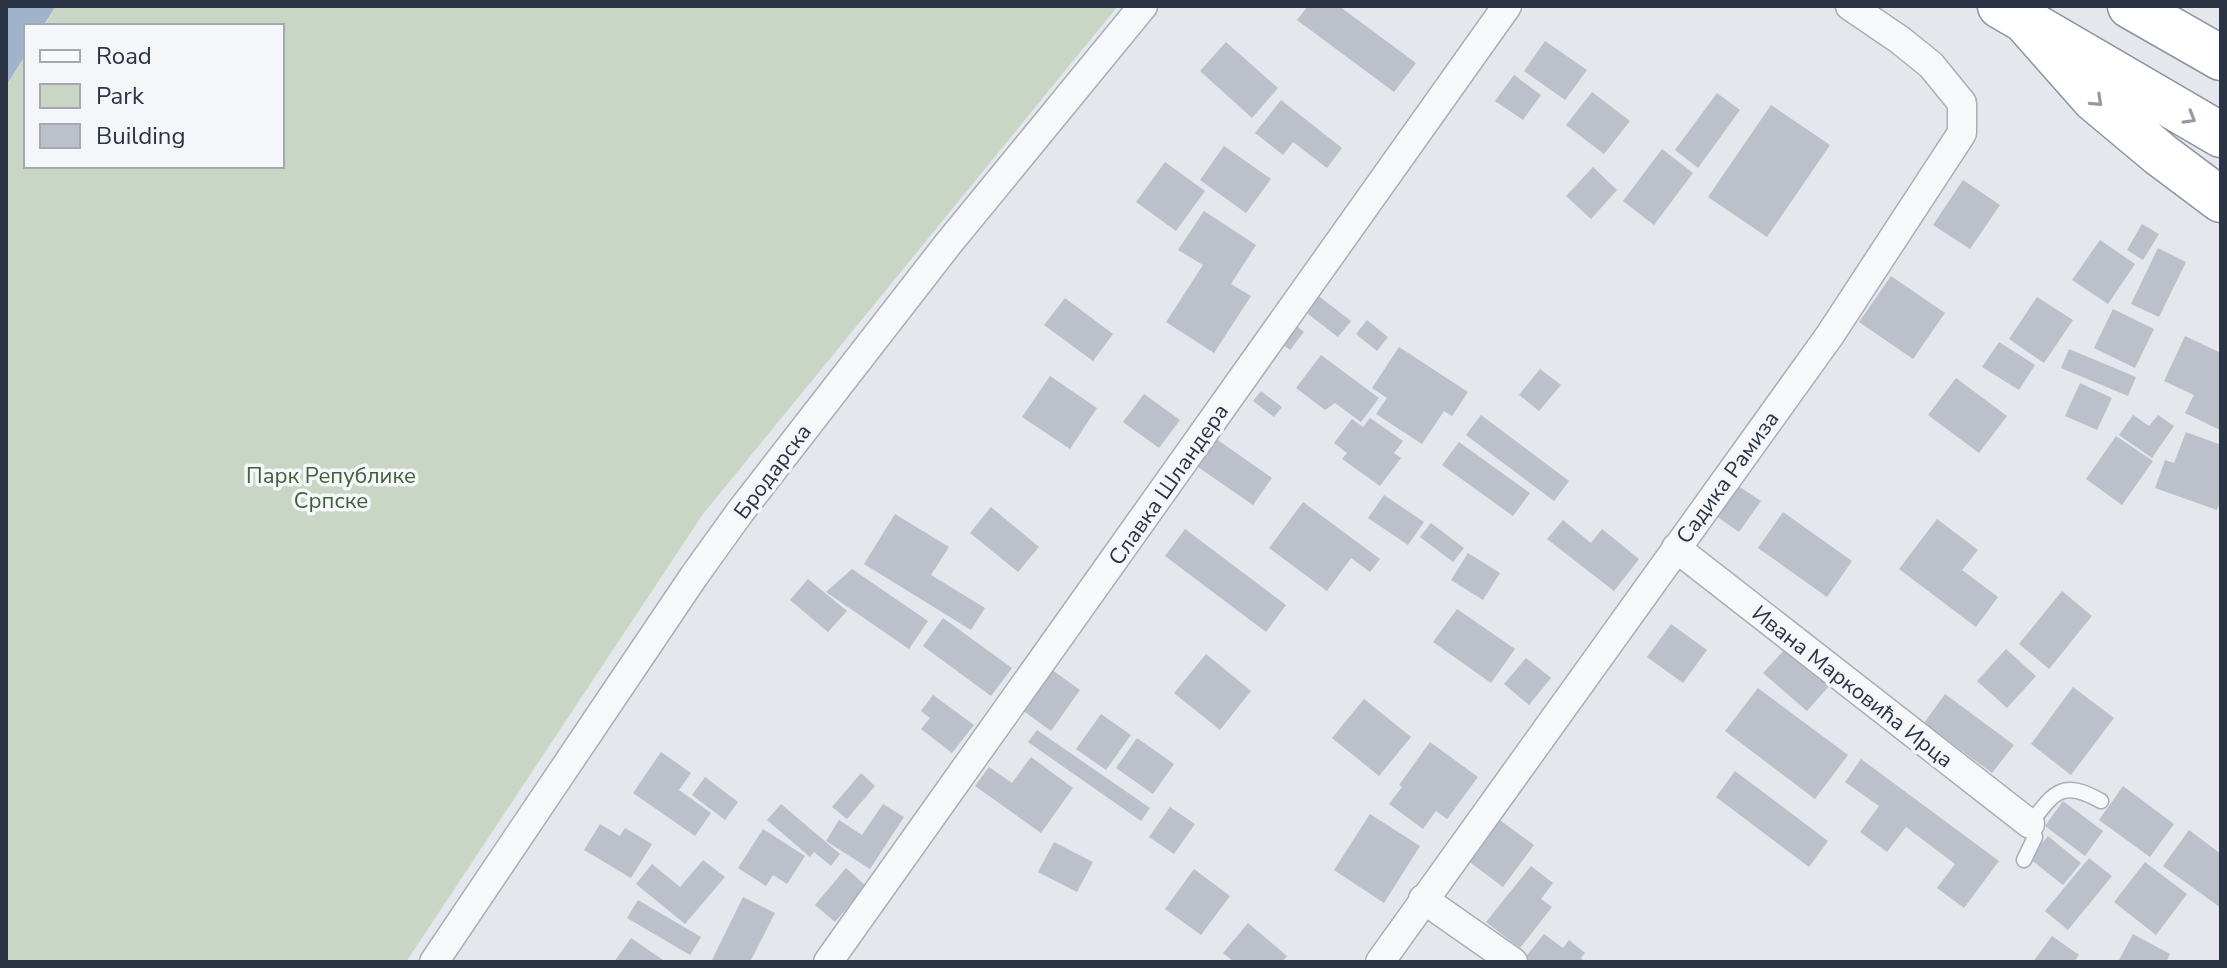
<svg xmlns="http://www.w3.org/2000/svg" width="2227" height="968" font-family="'Nunito Sans',sans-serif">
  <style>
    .green { fill: #c9d6c5 }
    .water { fill: #9fb4cc }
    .building { fill: #bbc0ca }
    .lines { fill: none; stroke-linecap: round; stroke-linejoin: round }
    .lane-casing { stroke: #a9aeb7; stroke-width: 17 }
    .street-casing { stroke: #a9aeb7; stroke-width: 31 }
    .highway-casing { stroke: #8b94a3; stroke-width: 47 }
    .lane { stroke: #f7f8fa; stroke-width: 14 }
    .street { stroke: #f7f8fa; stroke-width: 28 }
    .highway { stroke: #fff; stroke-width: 44 }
    .oneway { stroke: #959aa2 }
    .labels { text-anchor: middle; stroke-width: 7; stroke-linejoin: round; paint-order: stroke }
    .street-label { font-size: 22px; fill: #2b3445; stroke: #f4f6f9 }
    .park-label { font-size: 22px; fill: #3f6138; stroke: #f4f6f9 }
  </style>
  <rect width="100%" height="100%" fill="#e4e7ec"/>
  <!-- green -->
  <path class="green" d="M56,6h1062l-415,508 -297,448h-400v-876l20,-32v112h256v-140h-238z"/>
  <!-- water -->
  <path class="water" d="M6,6h50l-13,20h-17v28l-20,32z"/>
  <!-- building -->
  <path class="building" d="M1308,6h31l77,57 -22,29 -97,-72z
    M1545,41l42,29 -22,30 -41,-29z
    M1226,42l52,46 -26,30 -52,-47z
    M1514,75l27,20 -18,25 -28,-19z
    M1592,92l38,29 -26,33 -38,-29z
    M1717,93l23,17 -42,58 -23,-18z
    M1281,100l61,48 -15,20 -34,-26 -10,13 -28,-22z
    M1771,105l59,40 -63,92 -59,-40z
    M1224,146l47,33 -25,34 -46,-33z
    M1662,149l31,24 -39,52 -31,-24z
    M1165,162l40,29 -29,40 -40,-29z
    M1593,167l24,23 -26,29 -25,-23z
    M1963,180l37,25 -30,44 -37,-24z
    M1204,211l52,34 -25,39 20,12 -37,57 -48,-31 37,-57 -25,-15z
    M2142,224l17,10 -16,26 -16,-10z
    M2100,240l35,24 -27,40 -36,-24z
    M2158,248l28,14 -27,55 -28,-13z
    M1891,276l54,37 -32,46 -54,-37z
    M1316,294l35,27 -13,16 -34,-26z
    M2037,297l36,23 -29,43 -35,-24z
    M1065,298l48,36 -20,27 -49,-36z
    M2113,309l41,20 -19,39 -41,-20z
    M1367,320l21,17 -11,14 -21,-17z
    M1292,322l12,10 -14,18 -12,-9z
    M2185,336l36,17 -1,77 -35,-17 9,-18 -30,-14z
    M1999,342l36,23 -16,25 -37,-23z
    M1399,347l69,45 -16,24 -8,-5 -22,33 -46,-30 11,-16 -15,-10z
    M2069,349l67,28 -8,19 -67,-28z
    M1321,355l58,43 -18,24 -26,-19 -10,7 -29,-22z
    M1540,369l21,16 -22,26 -20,-16z
    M1050,376l47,32 -27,41 -48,-32z
    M1956,378l51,38 -28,37 -51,-38z
    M2080,383l32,15 -15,32 -32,-14z
    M1261,391l21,16 -8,10 -21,-16z
    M1144,394l36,26 -21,28 -36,-26z
    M1481,415l88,66 -15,20 -88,-66z
    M2133,415l16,11 9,-11 16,11 -22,32 -33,-23z
    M1370,418l33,23 -9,12 7,5 -21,28 -38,-27 5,-6 -13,-10 18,-24 11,8z
    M2186,432l35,13v54l-4,11 -62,-22 10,-28 9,3z
    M2116,436l37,25 -31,44 -36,-26z
    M1215,438l57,40 -19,27 -58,-40z
    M1459,442l71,51 -17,23 -71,-51z
    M1737,485l24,16 -22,31 -23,-16z
    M1384,495l40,27 -16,23 -40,-27z
    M1303,502l77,57 -10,13 -19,-14 -24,33 -58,-43z
    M991,507l48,40 -21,25 -48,-39z
    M1783,512l69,49 -25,36 -69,-49z
    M895,514l54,33 -18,28 54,33 -14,22 -107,-66z
    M1937,519l41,31 -16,20 36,27 -22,30 -77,-58z
    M1563,520l28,23 11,-14 37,30 -25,32 -67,-52z
    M1431,523l33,25 -11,14 -33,-25z
    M1185,529l101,76 -20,27 -101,-76z
    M1468,553l32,20 -17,27 -32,-20z
    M852,569l76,52 -19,28 -83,-57z
    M808,579l39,32 -19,21 -38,-32z
    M2062,591l30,25 -43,53 -30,-25z
    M1457,609l58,40 -24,34 -58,-41z
    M943,618l69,50 -21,28 -68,-50z
    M1671,624l36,26 -24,33 -36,-26z
    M1787,647l43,38 -23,26 -44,-38z
    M2006,649l30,27 -29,32 -30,-27z
    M1206,654l45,37 -31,39 -46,-37z
    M1526,658l25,20 -22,27 -25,-21z
    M1048,667l32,23 -29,41 -33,-24z
    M2073,687l41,31 -43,57 -40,-31z
    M1758,688l90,67 -33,44 -90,-68z
    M1945,694l69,51 -22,28 -68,-50z
    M933,695l41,30 -22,28 -31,-24 9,-11 -9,-7z
    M1364,699l47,38 -32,39 -47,-38z
    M1101,714l30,21 -25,35 -30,-21z
    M1037,730l113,78 -9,13 -113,-79z
    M1137,738l37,26 -21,30 -37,-26z
    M1430,742l48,35 -31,42 -11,-8 -13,18 -34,-25 13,-17 -3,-2z
    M661,752l30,21 -12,17 32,23 -16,23 -62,-43z
    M1031,757l42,31 -32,45 -66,-47 14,-19 23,16z
    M1861,759l138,102 -35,47 -27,-20 18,-24 -49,-37 -19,25 -27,-20 19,-26 -34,-24z
    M1735,771l93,70 -19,26 -93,-70z
    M861,773l14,13 -28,33 -15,-12z
    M705,777l33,25 -13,18 -33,-25z
    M2123,786l51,38 -24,33 -51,-37z
    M2063,801l40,30 -18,25 -40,-30z
    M781,804l59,50 -9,12 -17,-14 -4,5 -43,-37z
    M883,804l21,13 -34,52 -44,-28 13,-21 23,15z
    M1170,807l25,17 -21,30 -25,-17z
    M1370,814l50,32 -36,57 -50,-33z
    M1497,818l37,27 -31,42 -36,-27z
    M600,824l20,12 5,-8 27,16 -21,34 -47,-28z
    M763,829l42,27 -18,28 -14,-9 -7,11 -28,-18z
    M2189,830l32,24v54l-58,-42z
    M2048,836l33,27 -18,22 -34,-27z
    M1054,842l39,20 -16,30 -39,-20z
    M2089,858l23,18 -44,54 -23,-19z
    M703,860l22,17 -40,47 -49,-40 16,-20 28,23z
    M2145,862l42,32 -31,41 -42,-33z
    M1531,866l22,17 -12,16 11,8 -32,41 -34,-26z
    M846,868l20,18 -31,36 -20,-17z
    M1194,869l36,27 -29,39 -36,-26z
    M743,897l32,16 -25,49h-33l-5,-2z
    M638,900l63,37 -11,18 -63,-37z
    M1248,923l39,33 -5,6h-48l-11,-9z
    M1544,934l19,14 6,-8 16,13 -4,5 4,4h-60l-2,-2z
    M2133,934l37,20 -4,8h-48z
    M2052,936l27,19 -5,7h-41z
    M631,938l35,24h-52z"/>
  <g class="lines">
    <!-- lane casing -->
    <g class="lane-casing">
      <path id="lane" d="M2024,860l11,-23 -5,-13c24,-32 32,-45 71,-23"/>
    </g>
    <!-- street casing -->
    <g class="street-casing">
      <path id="street" d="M1676,548l354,276
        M1423,899l90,63
        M434,962l260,-386 46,-64 208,-268 195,-238
        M828,962l679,-956
        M1380,962l450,-627 132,-202v-30l-31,-38 -31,-25 -50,-34"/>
    </g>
    <!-- highway casing -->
    <g class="highway-casing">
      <path id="highway" d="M2000,6l221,129
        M2130,6l91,52
        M2026,22l68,77 67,56 60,45"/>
    </g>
    <!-- lane -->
    <use href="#lane" class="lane"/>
    <!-- street -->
    <use href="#street" class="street"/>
    <!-- highway -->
    <use href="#highway" class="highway"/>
  </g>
  <!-- one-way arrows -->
  <defs><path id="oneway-chevron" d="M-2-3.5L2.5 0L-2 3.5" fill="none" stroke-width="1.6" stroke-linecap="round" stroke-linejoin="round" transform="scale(2)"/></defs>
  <g class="oneway">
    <use href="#oneway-chevron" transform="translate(2097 101) rotate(43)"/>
    <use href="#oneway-chevron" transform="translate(2190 118) rotate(30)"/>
  </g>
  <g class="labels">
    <!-- street labels -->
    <g class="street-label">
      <text transform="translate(772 471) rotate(-53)" y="8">Бродарска</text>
      <text transform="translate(1727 477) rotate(-54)" y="8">Садика Рамиза</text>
      <text transform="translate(1168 484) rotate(-55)" y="8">Славка Шландера</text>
      <text transform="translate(1853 686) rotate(38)" y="8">Ивана Марковића Ирца</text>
    </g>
    <!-- park labels -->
    <g class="park-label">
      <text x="331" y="483">Парк Републике<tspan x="331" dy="25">Српске</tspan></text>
    </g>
  </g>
  <!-- border -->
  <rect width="2227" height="968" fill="none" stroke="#2b3445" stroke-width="16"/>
  <!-- legend -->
  <rect x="24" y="24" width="260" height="144" fill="#f4f6f9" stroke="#a4a8b1" stroke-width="2"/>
  <rect x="40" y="50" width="40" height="12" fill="#f7f8fa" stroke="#a4a8b1" stroke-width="2"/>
  <text x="96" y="64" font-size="24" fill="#2b3445">Road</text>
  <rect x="40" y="84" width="40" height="24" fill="#c9d6c5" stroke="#a4a8b1" stroke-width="2"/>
  <text x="96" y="104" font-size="24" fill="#2b3445">Park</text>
  <rect x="40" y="124" width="40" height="24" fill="#bbc0ca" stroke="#a4a8b1" stroke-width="2"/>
  <text x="96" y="144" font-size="24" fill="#2b3445">Building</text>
</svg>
